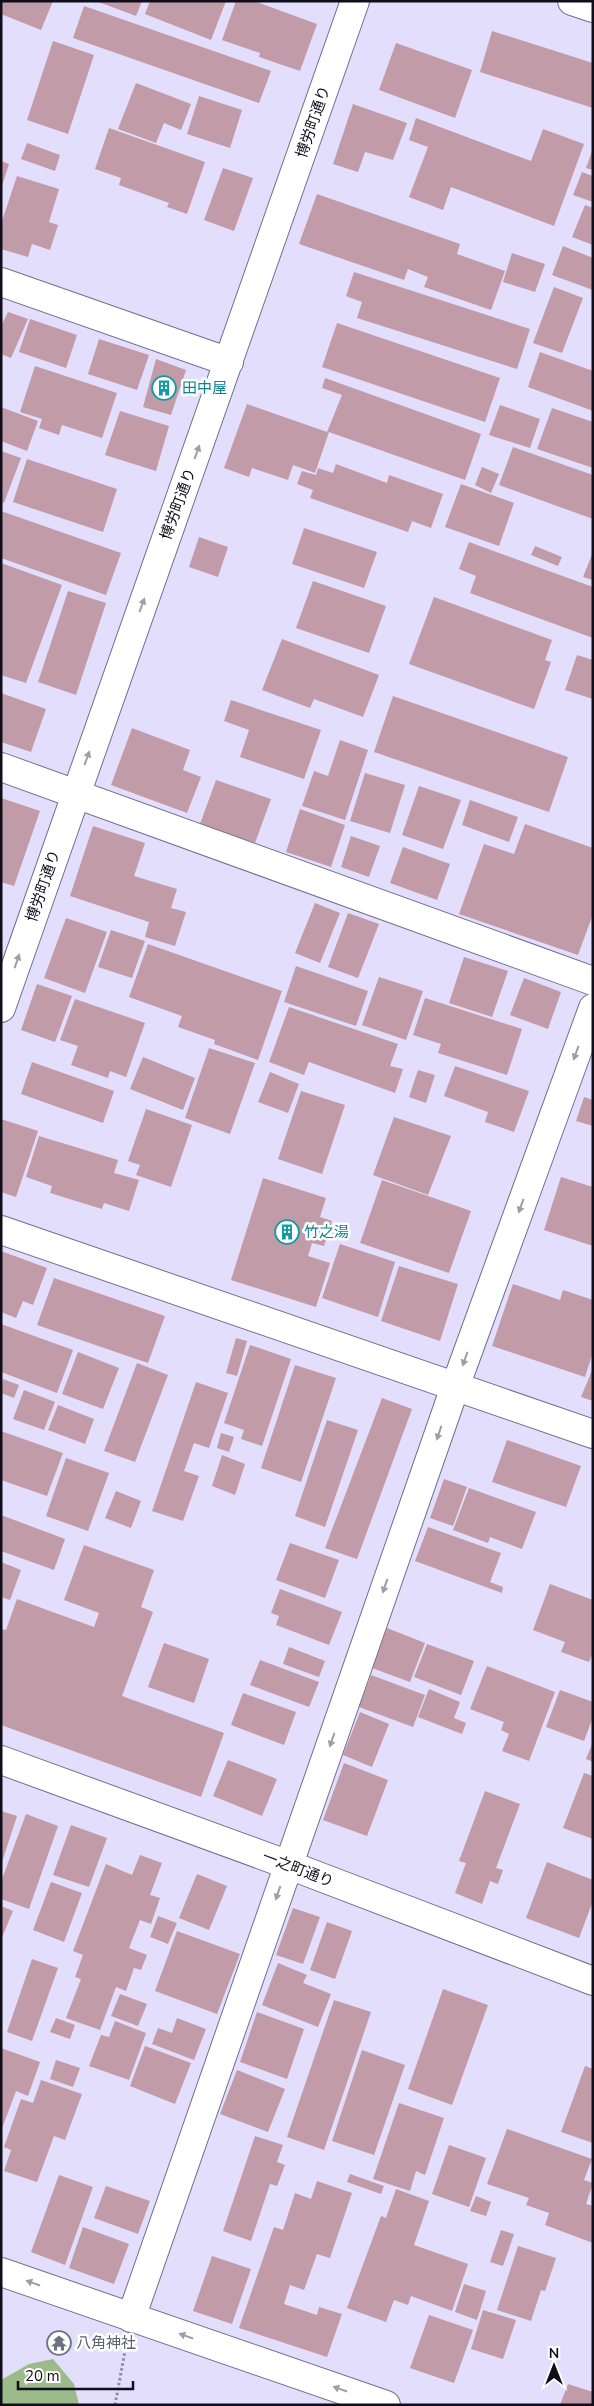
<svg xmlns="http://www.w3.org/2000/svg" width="594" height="2406" font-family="'Nunito Sans','Noto Sans JP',sans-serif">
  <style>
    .forest { fill: #9cbb8b }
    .building { fill: #c29ba8 }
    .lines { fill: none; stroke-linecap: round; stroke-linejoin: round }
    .street-casing { stroke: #736e8e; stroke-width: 30 }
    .secondary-casing { stroke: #736e8e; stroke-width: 30 }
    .path { stroke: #8e8ba2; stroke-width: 3; stroke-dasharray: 2.5 2.5; stroke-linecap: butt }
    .street { stroke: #fff; stroke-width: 28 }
    .secondary { stroke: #fff; stroke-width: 28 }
    .oneway { fill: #9f9fa3 }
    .labels { text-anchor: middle; stroke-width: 5; stroke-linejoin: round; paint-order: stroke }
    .street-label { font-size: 15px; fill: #100e1a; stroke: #fff }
    .culture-label { font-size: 15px; fill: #0d838f; stroke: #fff; text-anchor: start }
    .worship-label { font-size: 15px; fill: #5b616d; stroke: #fff; text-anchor: start }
  </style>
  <rect width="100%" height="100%" fill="#e2defb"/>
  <!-- forest -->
  <path class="forest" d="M53,2359l21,25 5,21h-78v-25l28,-16z"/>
  <!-- building -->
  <path class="building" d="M1,1h52l-12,29 -40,-16z
    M96,1h46l-6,15z
    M150,1h76l-15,39 -66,-26z
    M236,1h18l63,23 -17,47 -41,-14 1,-4 -38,-13z
    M84,6l187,65 -12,32 -186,-65z
    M492,31l101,32v45l-113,-36z
    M53,41l41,14 -26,79 -41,-14z
    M396,43l76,27 -17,48 -76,-28z
    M136,83l55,21 -10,26 -17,-7 -8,20 -38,-14z
    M199,96l43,14 -12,38 -43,-14z
    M353,104l54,19 -14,37 -28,-8 -7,20 -25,-8z
    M416,118l115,43 12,-32 41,15 -30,82 -103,-39 -8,23 -34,-13 19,-50 -19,-7z
    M109,128l96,34 -18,52 -20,-7 2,-4 -50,-18 2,-7 -26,-9z
    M27,143l33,12 -5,16 -34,-12z
    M592,151h1v19l-7,-2z
    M1,161l8,3 -7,22h-1z
    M223,168l30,10 -19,53 -30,-11z
    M582,172l11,4v26l-20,-7z
    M17,176l42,13 -10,33 9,3 -8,25 -18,-6 -4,13 -27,-8v-25z
    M317,194l143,50 -3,10 48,17 -14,39 -67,-23 4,-10 -20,-8 -4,11 -105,-36z
    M585,205l8,3v37l-21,-8z
    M563,246l30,12v32l-41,-15z
    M512,253l33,11 -10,28 -32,-10z
    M354,272l176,57 -13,40 -160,-51 5,-16 -16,-6z
    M554,287l29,11 -21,55 -29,-10z
    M8,312l20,7 -17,39 -10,-4v-28z
    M30,319l47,16 -11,33 -47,-16z
    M337,323l163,55 -15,44 -163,-55z
    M99,339l50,16 -12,35 -49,-16z
    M540,352l53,19v40l-65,-24z
    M156,359l30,11 -15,45 -28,-8z
    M35,366l82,27 -15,45 -40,-13 -3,10 -20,-7 3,-9 -22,-7z
    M325,378l156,56 -16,46 -136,-48 -14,41 -22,-8 -5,15 -36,-12 -3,9 -25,-9 23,-64 80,28 15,-37 -20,-7z
    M500,405l40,14 -10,29 -41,-13z
    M1,407l37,14 -11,30 -26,-10z
    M552,408l41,14v46l-56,-19z
    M120,411l49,15 -13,45 -51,-16z
    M513,447l80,28v44l-94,-34z
    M1,451l20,7 -17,45 -3,-1z
    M27,459l90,30 -14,43 -90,-30z
    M336,464l51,19 2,-8 54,19 -12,34 -19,-7 -4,11 -98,-34 3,-8 -16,-6 5,-13 14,4 2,-7 15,5z
    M482,467l17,7 -8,19 -16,-8z
    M461,484l53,19 -15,43 -54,-19z
    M1,511l120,42 -15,42 -105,-37z
    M304,528l73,24 -13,36 -72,-24z
    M199,537l29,10 -10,30 -29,-10z
    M469,542l124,45v51l-123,-45 6,-17 -17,-7z
    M535,546l27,11 -4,9 -27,-11z
    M593,552v28l-10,-3z
    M1,563l61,22 -36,98 -25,-8z
    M313,581l73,25 -17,47 -73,-25z
    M68,591l38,12 -30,92 -38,-13z
    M434,597l118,43 -7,20 6,2 -17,47 -125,-45z
    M282,639l97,36 -16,42 -49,-18 -4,9 -48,-18z
    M577,655l16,5v39l-28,-9z
    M1,693l45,16 -15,43 -30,-10z
    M393,696l175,61 -19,55 -175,-60z
    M231,700l90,30 -17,49 -64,-22 9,-27 -25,-9z
    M132,728l58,22 -7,20 18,7 -14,36 -76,-28z
    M340,740l28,10 -23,70 -43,-14 12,-35 14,5z
    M365,773l40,12 -15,48 -40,-12z
    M216,780l55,19 -16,44 -55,-19z
    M419,786l42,14 -18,49 -41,-14z
    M1,798l39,13 -26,75 -13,-4z
    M470,800l48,17 -9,25 -47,-17z
    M300,809l45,16 -14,42 -45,-15z
    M525,824l68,24v66l-15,41 -119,-41 25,-70 30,10z
    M93,826l52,17 -11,33 43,13 -6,19 15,4 -11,34 -30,-9 4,-15 -79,-26z
    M351,836l29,10 -11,31 -28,-10z
    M403,847l47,17 -13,36 -47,-17z
    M315,903l25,10 -20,50 -25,-10z
    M348,913l31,11 -21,54 -30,-11z
    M66,918l41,14 -22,61 -41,-15z
    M111,930l34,11 -13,37 -34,-11z
    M148,944l134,47 -24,69 -44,-16 1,-4 -37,-13 4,-11 -53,-19z
    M464,957l44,14 -16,46 -43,-14z
    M296,966l72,25 -12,35 -72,-24z
    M379,977l44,14 -17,49 -44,-15z
    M524,978l37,14 -13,37 -38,-14z
    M37,984l35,12 -17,46 -34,-12z
    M425,998l97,31 -15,46 -69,-22 3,-9 -28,-9z
    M75,999l70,24 -19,54 -16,-6 -2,7 -37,-13 7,-19 -18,-6z
    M289,1007l109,37 -8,22 13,3 -8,24 -86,-31 -5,13 -35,-13z
    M209,1048l46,15 -25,71 -45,-16z
    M143,1057l52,21 -12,32 -53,-21z
    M32,1062l82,29 -11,32 -82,-29z
    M455,1066l74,25 -15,41 -29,-10 3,-10 -44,-16z
    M418,1070l17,5 -9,28 -17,-6z
    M270,1072l29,12 -11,29 -30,-11z
    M301,1091l44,14 -23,69 -44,-15z
    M584,1097l9,3v26l-17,-5z
    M146,1109l46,16 -21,62 -35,-12 4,-10 -12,-4z
    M394,1117l57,19 -23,59 -55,-20z
    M1,1119l37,12 -22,66 -15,-5z
    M39,1136l79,24 -4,13 25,7 -10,31 -25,-8 -2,6 -52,-16 2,-7 -26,-9z
    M561,1177l32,10v59l-49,-16z
    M263,1178l63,20 -6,19 12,4 -8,25 -12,-3 -4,13 22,7 -14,44 -85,-27z
    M382,1180l89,31 -22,62 -89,-30z
    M340,1244l55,18 -17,55 -56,-19z
    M1,1251l46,17 -14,37 -10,-4 -7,17 -15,-6z
    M399,1266l59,18 -18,57 -59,-20z
    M54,1278l111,38 -17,47 -111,-38z
    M513,1284l47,16 3,-10 30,10v52l-8,25 -93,-31z
    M1,1324l72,26 -16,43 -56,-21z
    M236,1338l11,3 -10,35 -11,-3z
    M250,1345l41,14 -29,87 -21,-7 3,-9 -20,-7z
    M78,1352l41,16 -16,41 -41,-15z
    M137,1363l31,12 -33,87 -31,-11z
    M295,1365l41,13 -35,104 -40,-14z
    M593,1368v33l-12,-4z
    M3,1379l16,6 -5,13 -13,-5z
    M196,1382l32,11 -19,55 -15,-5 -10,28 15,5 -16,45 -31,-10z
    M24,1390l31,12 -11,28 -31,-11z
    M382,1398l30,11 -55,150 -32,-11z
    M58,1405l36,14 -9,25 -37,-14z
    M327,1420l31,10 -33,97 -30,-11z
    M1,1431l62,22 -16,43 -46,-16z
    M221,1433l13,4 -5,15 -12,-4z
    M507,1440l74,26 -15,41 -74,-25z
    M222,1455l23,9 -10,31 -23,-9z
    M66,1458l43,15 -21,58 -42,-15z
    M444,1479l23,8 -14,39 -23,-8z
    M469,1488l67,24 -14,37 -32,-12 -2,6 -35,-13z
    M116,1491l25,10 -10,27 -26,-10z
    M1,1515l64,24 -11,31 -53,-19z
    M428,1527l73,26 -11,29 13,5 -1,6 -87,-32z
    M290,1543l49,17 -14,38 -49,-18z
    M84,1545l70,25 -13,37 12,5 -31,84 102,37 -23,64 -200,-72v-96l5,1 11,-31 77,28 5,-14 -35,-13z
    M1,1562l20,8 -11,30 -9,-3z
    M550,1584l43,16v53l-4,9 -28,-10 4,-10 -32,-12z
    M280,1589l62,23 -13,33 -53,-20 3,-9 -8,-3z
    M387,1628l38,15 -15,39 -38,-14z
    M164,1643l45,16 -15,44 -46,-16z
    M427,1644l47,17 -13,34 -47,-18z
    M289,1647l36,14 -6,16 -36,-13z
    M260,1660l59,22 -10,25 -59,-22z
    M487,1666l68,26 -26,69 -27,-10 7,-17 -8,-4 3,-8 -34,-13z
    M371,1675l54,20 -12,32 -54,-20z
    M429,1689l31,13 -6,16 12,5 -4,11 -44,-17z
    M560,1690l33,12v15l-9,24 -38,-14z
    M243,1693l53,19 -12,33 -53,-20z
    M360,1712l29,12 -17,43 -29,-12z
    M593,1742v20l-7,-3z
    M228,1760l49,19 -15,37 -49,-20z
    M344,1763l44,17 -21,56 -44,-16z
    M584,1773l9,3v63l-30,-11z
    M485,1791l35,13 -24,64 7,2 -5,14 -8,-3 -8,23 -27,-11 11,-30 -7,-2z
    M1,1811l16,5 -15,46h-1z
    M26,1814l32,12 -29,83 -28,-10v-17z
    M71,1825l36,13 -18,49 -36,-12z
    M140,1855l22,8 -12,32 10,3 -9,26 -11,-4 -11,28 18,7 -6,15 -7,-2 -8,23 -10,-4 -16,43 -34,-12 15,-39 -6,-2 8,-22 -10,-4 33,-87 26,11z
    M547,1862l46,18v21l-14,37 -53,-20z
    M197,1874l30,12 -18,44 -30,-12z
    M51,1882l31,11 -18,49 -31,-12z
    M1,1906l12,5 -12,29z
    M293,1908l27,9 -17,47 -27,-9z
    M158,1916l19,7 -9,21 -18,-7z
    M327,1922l25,9 -17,48 -25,-9z
    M177,1931l63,23 -23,60 -62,-23z
    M32,1959l26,9 -26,73 -25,-9z
    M278,1963l29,12 -4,8 28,11 -13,33 -56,-22z
    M443,1989l45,16 -36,100 -44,-16z
    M120,1994l27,10 -9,22 -27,-10z
    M334,2000l37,12 -47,138 -37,-13z
    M257,2012l47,17 -17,50 -47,-17z
    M56,2018l19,7 -5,14 -20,-7z
    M177,2018l29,11 -12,31 -42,-16 6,-16 14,5z
    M115,2021l31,12 -17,47 -40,-14 12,-31 8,2z
    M145,2046l46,17 -16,41 -45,-18z
    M1,2048l39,14 -12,34 -12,-5 -15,40z
    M362,2050l43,15 -31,90 -42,-14z
    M56,2060l24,8 -7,19 -23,-8z
    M585,2066l8,3v74l-32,-11z
    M237,2070l48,19 -17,43 -48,-18z
    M41,2080l41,14 -17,46 -11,-4 -17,46 -33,-11 7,-21 -7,-3 17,-48 12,4z
    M399,2103l45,15 -19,57 -9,-4 -6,20 -37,-12z
    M507,2129l85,30 -8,21 9,3 -7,21 7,2v37l-48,-18 4,-12 -23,-8 3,-7 -42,-14z
    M255,2136l28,9 -6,17 8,3 -8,21 -7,-2 -19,57 -28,-10z
    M449,2145l37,13 -17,49 -37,-13z
    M350,2174l34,12 -3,8 -34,-12z
    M59,2175l34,12 -28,78 -34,-13z
    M317,2181l35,12 -22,65 -13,-4 -13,36 -14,-5 -6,19 33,11 2,-8 23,7 -15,43 -88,-29 35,-101 9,3 12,-37 16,6z
    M106,2186l44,15 -12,33 -44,-16z
    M396,2189l33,12 -15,44 54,19 -16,47 -41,-15 -3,9 -14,-5 -8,22 -39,-14 34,-92 5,2z
    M476,2196l15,6 -5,14 -16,-5z
    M83,2227l46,17 -15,40 -45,-16z
    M501,2230l13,4 -11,32 -13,-4z
    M518,2246l38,12 -11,33 -4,-1 -10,31 -34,-11z
    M212,2256l39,13 -19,55 -39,-13z
    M464,2284l22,7 -9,29 -22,-8z
    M483,2310l33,10 -13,39 -32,-10z
    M429,2315l44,15 -19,53 -44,-15z
    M568,2384l25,8v13h-33z"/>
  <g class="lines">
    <!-- street casing -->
    <g class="street-casing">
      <path id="street" d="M1,282l228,80
        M1,767l592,214
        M1,1008l354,-1007
        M1,1230l592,204
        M1,2272l385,133
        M131,2318l324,-931 138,-379"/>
    </g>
    <!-- secondary casing -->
    <g class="secondary-casing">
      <path id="secondary" d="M572,1l21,7
        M1,1760l288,105 304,116"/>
    </g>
    <!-- path -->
    <path class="path" d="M115,2405l10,-54"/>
    <!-- street -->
    <use href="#street" class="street"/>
    <!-- secondary -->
    <use href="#secondary" class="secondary"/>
  </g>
  <!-- one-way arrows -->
  <defs><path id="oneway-solid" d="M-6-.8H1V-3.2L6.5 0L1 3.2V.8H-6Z" transform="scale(1.25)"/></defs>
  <g class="oneway">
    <use href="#oneway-solid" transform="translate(197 452) rotate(-70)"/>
    <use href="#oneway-solid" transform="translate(142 605) rotate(-70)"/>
    <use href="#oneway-solid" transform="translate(87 758) rotate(-70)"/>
    <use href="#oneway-solid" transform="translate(17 961) rotate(-71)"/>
    <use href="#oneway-solid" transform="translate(576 1053) rotate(110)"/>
    <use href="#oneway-solid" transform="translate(521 1206) rotate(110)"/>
    <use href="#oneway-solid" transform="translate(465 1359) rotate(110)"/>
    <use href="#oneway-solid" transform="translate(439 1433) rotate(109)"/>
    <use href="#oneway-solid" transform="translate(385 1586) rotate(109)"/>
    <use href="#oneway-solid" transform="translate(332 1740) rotate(109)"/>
    <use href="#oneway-solid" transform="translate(278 1893) rotate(109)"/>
    <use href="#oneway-solid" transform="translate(33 2283) rotate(-161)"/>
    <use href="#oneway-solid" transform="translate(186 2336) rotate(-161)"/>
    <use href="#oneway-solid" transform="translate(340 2389) rotate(-161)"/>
  </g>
  <!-- icons -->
  <defs>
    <g id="building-ring" transform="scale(1.25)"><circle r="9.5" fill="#fff" stroke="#0f9aa8" stroke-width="1.5"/><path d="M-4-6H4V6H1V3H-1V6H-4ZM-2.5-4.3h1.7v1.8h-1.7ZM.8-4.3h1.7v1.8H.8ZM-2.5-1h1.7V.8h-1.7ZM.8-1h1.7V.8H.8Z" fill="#0f9aa8"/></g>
    <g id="temple-ring" transform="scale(1.25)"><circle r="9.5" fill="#fff" stroke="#6b7280" stroke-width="1.5"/><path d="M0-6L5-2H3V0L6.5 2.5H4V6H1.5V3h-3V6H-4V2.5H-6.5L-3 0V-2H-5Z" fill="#6b7280"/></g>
  </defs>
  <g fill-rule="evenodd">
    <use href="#building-ring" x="164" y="388"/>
    <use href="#building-ring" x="287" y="1232"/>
    <use href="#temple-ring" x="59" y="2343"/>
  </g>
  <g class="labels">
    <!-- street labels -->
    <g class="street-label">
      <text transform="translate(313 122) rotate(-71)" y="5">博労町通り</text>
      <text transform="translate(178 504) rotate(-70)" y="5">博労町通り</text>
      <text transform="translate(43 886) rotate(-71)" y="5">博労町通り</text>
      <text transform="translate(298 1869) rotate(21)" y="5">一之町通り</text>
    </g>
    <!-- culture labels -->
    <g class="culture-label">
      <text x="182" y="393">田中屋</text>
      <text x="304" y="1237">竹之湯</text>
    </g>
    <!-- worship labels -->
    <g class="worship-label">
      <text x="76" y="2348">八角神社</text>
    </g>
  </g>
  <!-- border -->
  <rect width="594" height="2406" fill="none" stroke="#100e1a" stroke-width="5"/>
  <!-- north arrow -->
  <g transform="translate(554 2366)" stroke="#ffffff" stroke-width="4" paint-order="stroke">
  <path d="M0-4L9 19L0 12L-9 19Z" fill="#100e1a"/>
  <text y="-8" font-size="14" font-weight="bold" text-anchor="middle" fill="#100e1a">N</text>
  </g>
  <!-- scale -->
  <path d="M18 2381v8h115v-8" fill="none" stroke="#100e1a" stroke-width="2.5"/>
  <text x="25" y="2381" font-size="15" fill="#100e1a" stroke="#ffffff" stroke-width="4" paint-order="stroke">20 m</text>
</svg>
